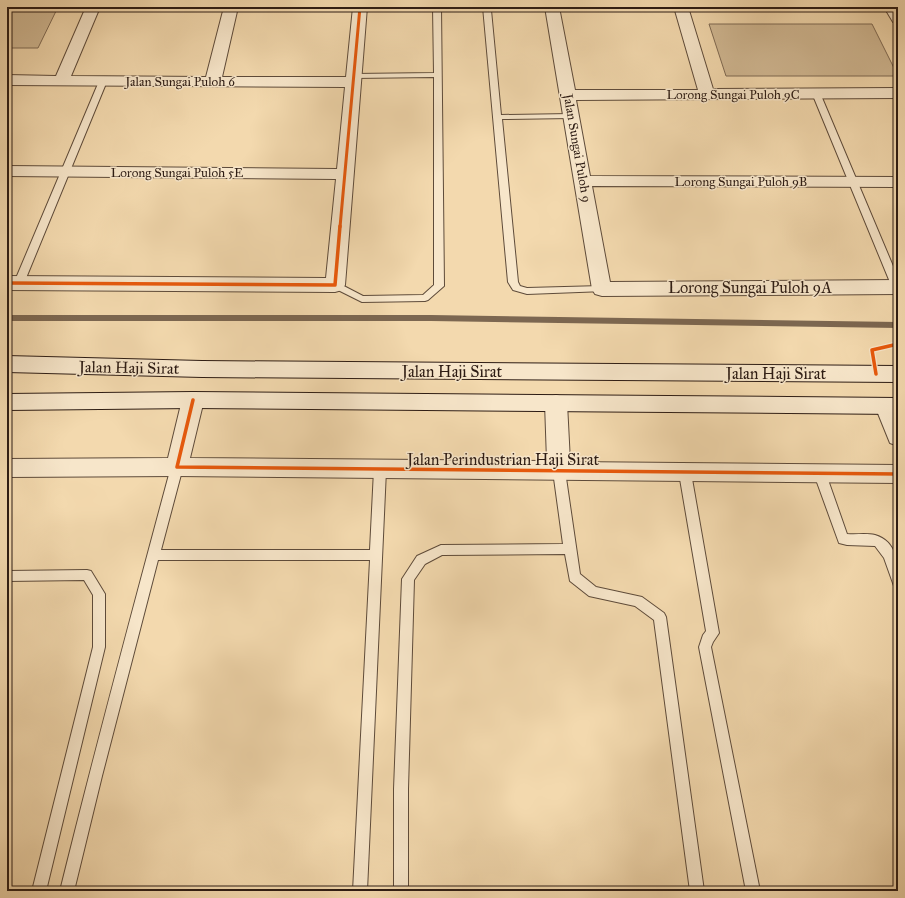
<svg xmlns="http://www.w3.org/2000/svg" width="905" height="898" font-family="'IM FELL Great Primer',serif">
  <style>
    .green { fill: #d1b994; stroke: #7f6a54 }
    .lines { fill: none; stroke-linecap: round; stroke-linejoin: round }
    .stream { fill: #7c6751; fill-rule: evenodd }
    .service-casing { stroke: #5e4b3a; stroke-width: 2 }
    .minor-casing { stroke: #5e4b3a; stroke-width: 2 }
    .secondary-casing { stroke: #2d1c14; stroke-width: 2 }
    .service { fill: #f7e6ca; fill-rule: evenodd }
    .minor { fill: #f7e6ca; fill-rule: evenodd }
    .secondary { fill: #f7e6ca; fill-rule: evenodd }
    .cycleway-far1-casing { stroke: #f7e6ca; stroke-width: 5 }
    .cycleway-casing { stroke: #f7e6ca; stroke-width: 6 }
    .cycleway-far1 { stroke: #e8590c; stroke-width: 3 }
    .cycleway { stroke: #e8590c; stroke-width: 3.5 }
    .labels { text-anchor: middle; stroke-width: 3; stroke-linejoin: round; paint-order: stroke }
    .far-street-label { font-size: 13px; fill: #2d1c14; stroke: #f7e6ca }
    .street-label { font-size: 16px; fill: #2d1c14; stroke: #f7e6ca }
  </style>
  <rect width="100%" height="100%" fill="#f3d9ae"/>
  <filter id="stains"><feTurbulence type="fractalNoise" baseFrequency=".005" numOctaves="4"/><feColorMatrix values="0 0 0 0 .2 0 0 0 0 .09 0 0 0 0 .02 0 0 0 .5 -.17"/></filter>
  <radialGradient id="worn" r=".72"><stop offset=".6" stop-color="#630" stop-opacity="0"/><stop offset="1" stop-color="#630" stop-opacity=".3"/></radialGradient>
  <!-- green -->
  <path class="green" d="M7,7h51l-20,41h-31z
    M709,24h163l26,52h-172z"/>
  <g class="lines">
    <!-- stream -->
    <path class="stream" d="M7,315h424l467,7v6l-467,-7h-424z"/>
    <!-- service casing -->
    <g class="service-casing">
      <path id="service" d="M433,7h8l3,279 -16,14 -3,1 -63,1 -30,-15 -2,-2 2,-2h6l25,13 60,-1 11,-10v-208l-80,1 -4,-2 4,-2 80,-1z
        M483,7h37l-4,2 -25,1 10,105 70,-1 4,2 -4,2 -69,1 16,163 2,4 7,2 75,-2 3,1 2,2 -2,2 -78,3 -14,-4 -5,-8z
        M100,79h6l1,2 -83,202 -5,3 -3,-1 -2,-2z
        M813,91h3l4,2 78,185v12l-4,-1 -2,-2 -80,-194z
        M177,462l4,2 2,3 -22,83h209l4,-80 2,-3 4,-2 4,2 2,3 -19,421h-14l17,-331h-212l-56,216 -28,115h-14c35,-142 73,-283 111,-424l2,-3z
        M559,466l4,2 2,3 15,103 16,13 46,10 22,16 2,4 38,274h-14l-36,-271 -19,-14 -46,-10 -19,-15 -5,-27 -123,1 -17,9 -11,16 -6,209v102h-14v-102l8,-210 15,-23 24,-11 122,-1 -10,-73 2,-3z
        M685,468l4,2 2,3 28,160 -6,9 -2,5 49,244h-14l-47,-244 4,-12 3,-4 -27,-158 2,-3z
        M820,469l4,2 2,3 21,60c9,1 19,-1 28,1 24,7 23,33 23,52l-4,-1 -10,-28 -9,-12 -28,-1 -8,-2 -25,-69 2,-3z
        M87,570l4,1 14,23v53l-59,244h-14l61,-244v-52l-9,-15 -77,1v-10z"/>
    </g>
    <!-- minor casing -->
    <g class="minor-casing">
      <path id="minor" d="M86,7h14l-29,69 135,1 18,-70h14l-16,70h124l7,-70h14l-22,278 -3,5 -7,2 -328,-2v-14l319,2 10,-99 -329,-3v-10l330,3 8,-82 -338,-2v-10l49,1z
        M545,7h14l16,83h123l-24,-83h14l25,82 185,-1v10l-322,2 14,76 308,1v10l-306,-1 18,96 288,-2v14l-296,2 -7,-2 -3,-5z
        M884,7h14v16l-5,-1z
        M193,392l7,2 4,6 -14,58 357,3 -2,-58 4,-6 7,-2 7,2 4,6 3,59 328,3v18l-721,-7 -170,1v-18l161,-1 14,-58 4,-6z
        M886,398l8,2 4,9v37l-8,-3 -15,-37 3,-6z"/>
    </g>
    <!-- secondary casing -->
    <g class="secondary-casing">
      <path id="secondary" d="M7,356l195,5 696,5v16l-696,-5 -195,-5z
        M193,392l705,6v16l-705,-6 -186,2v-16z"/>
    </g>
    <!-- service -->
    <use href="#service" class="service"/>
    <!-- minor -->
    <use href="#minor" class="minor"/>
    <!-- secondary -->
    <use href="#secondary" class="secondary"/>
    <!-- cycleway-far1 casing -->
    <g class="cycleway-far1-casing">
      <path id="cycleway-far1" d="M340,227l20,-220"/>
    </g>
    <!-- cycleway casing -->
    <g class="cycleway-casing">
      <path id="cycleway" d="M7,283l328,2 5,-59
        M876,374l-4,-24 26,-6
        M193,400l-16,67 721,7"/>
    </g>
    <!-- cycleway-far1 -->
    <use href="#cycleway-far1" class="cycleway-far1"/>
    <!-- cycleway -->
    <use href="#cycleway" class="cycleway"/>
  </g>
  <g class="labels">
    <!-- far-street labels -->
    <g class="far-street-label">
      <text x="180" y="86">Jalan Sungai Puloh 6</text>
      <text x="733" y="99">Lorong Sungai Puloh 9C</text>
      <text transform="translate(578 148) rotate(80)" y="5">Jalan Sungai Puloh 9</text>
      <text x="177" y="177">Lorong Sungai Puloh 5E</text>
      <text x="741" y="186">Lorong Sungai Puloh 9B</text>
    </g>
    <!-- street labels -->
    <g class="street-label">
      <text x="750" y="293">Lorong Sungai Puloh 9A</text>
      <text transform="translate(129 367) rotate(1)" y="6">Jalan Haji Sirat</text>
      <text x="452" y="377">Jalan Haji Sirat</text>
      <text x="776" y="379">Jalan Haji Sirat</text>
      <text x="503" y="465">Jalan Perindustrian Haji Sirat</text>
    </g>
  </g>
  <!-- margin -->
  <rect width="905" height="898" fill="none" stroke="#f3d9ae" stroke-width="24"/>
  <rect x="8" y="8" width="889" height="882" fill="none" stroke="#2d1c14" stroke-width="2"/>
  <rect x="12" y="12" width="881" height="874" fill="none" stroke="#2d1c14"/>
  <rect width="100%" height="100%" filter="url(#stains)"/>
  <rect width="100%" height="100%" fill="url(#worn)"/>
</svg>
